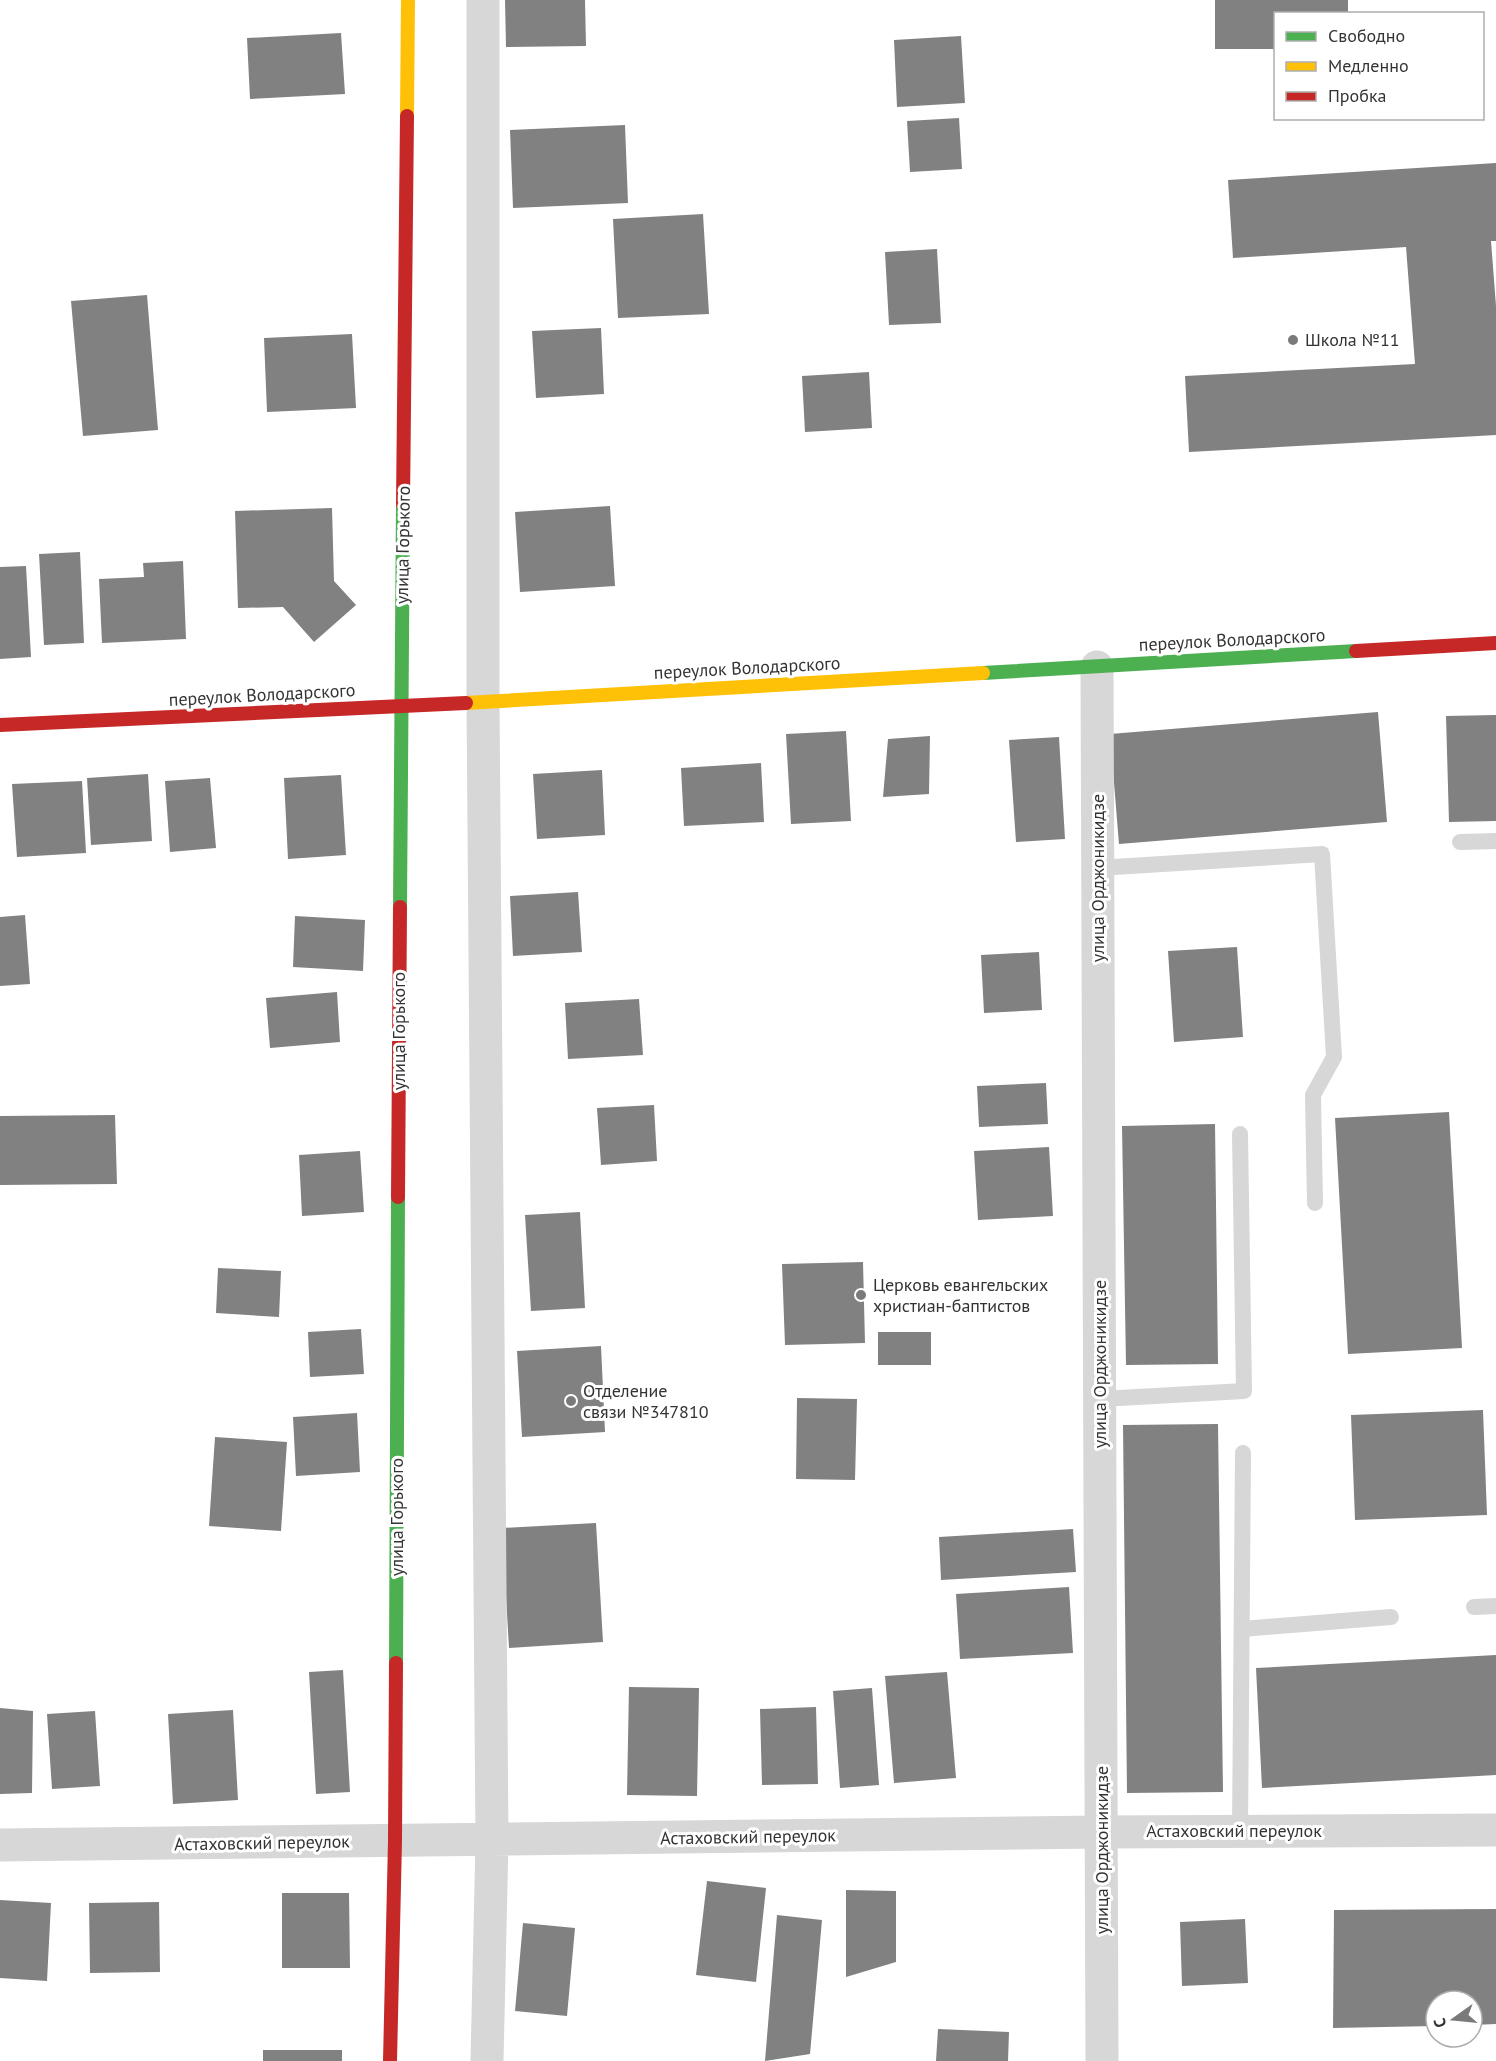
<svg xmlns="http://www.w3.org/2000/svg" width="1496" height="2061" font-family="'PT Sans',sans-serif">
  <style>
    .building { fill: #818181 }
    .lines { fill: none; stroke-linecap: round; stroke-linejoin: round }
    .lane { stroke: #d7d7d7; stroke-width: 16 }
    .street { stroke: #d7d7d7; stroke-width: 33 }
    .fast { stroke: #4caf50; stroke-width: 14 }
    .slow { stroke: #ffc107; stroke-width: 14 }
    .jam { stroke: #c62828; stroke-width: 14 }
    .poi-dot { fill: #7a7a7a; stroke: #fff; stroke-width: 2 }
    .labels { text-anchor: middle; stroke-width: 6; stroke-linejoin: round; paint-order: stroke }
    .poi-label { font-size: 18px; fill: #333; stroke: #fff; text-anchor: start }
    .street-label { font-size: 18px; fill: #333; stroke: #fff }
  </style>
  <rect width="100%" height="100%" fill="#fff"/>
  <!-- building -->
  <path class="building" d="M505,0h80l1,46 -80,1z
    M1215,0h133v14h-72v35h-61z
    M341,33l4,61 -95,5 -3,-61z
    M961,36l4,67 -68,4 -3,-67z
    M959,118l3,51 -52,3 -3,-51z
    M625,125l3,78 -115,5 -3,-78z
    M1496,163v78h-5l5,65v129l-307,17 -4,-76 230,-12 -9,-117 -173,11 -5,-78z
    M703,214l6,100 -91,4 -5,-99z
    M937,249l4,74 -52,2 -4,-73z
    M147,295l11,135 -75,6 -12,-135z
    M601,328l3,66 -68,4 -4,-67z
    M352,334l4,74 -89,4 -3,-74z
    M869,372l3,56 -67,4 -3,-56z
    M610,506l5,80 -95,6 -5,-80z
    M332,508l2,73 22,24 -42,37 -31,-35 -45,1 -3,-97z
    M80,552l4,91 -40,2 -5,-91z
    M183,561l3,78 -84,4 -3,-64 45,-2 -1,-14z
    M26,566l5,91 -31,2v-92z
    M1378,712l9,110 -268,22 -9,-110z
    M1496,715v106l-47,1 -3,-106z
    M846,731l5,90 -60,3 -5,-90z
    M930,736l-1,58 -46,3 5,-58z
    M1059,737l6,102 -49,3 -7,-102z
    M761,763l3,59 -80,4 -3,-58z
    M602,770l3,65 -68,4 -4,-65z
    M148,774l4,67 -61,4 -4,-67z
    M341,775l5,80 -58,4 -4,-81z
    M210,778l6,70 -46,4 -5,-71z
    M82,781l4,72 -69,4 -5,-73z
    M578,892l4,60 -69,4 -3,-60z
    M25,915l5,69 -30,2v-69z
    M295,916l70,4 -2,51 -70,-4z
    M1237,947l6,90 -69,5 -6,-91z
    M1039,952l3,58 -58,3 -3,-58z
    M337,992l3,50 -70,6 -4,-50z
    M639,999l4,56 -75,4 -3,-56z
    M1046,1083l2,41 -69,3 -2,-41z
    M654,1105l3,56 -56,4 -4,-57z
    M1449,1112l13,236 -114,6 -13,-236z
    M115,1115l2,69 -117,1v-69z
    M1215,1124l3,240 -92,1 -4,-239z
    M1049,1147l4,69 -75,4 -4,-69z
    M360,1151l4,61 -62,4 -3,-61z
    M580,1212l5,96 -54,3 -6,-96z
    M863,1262l2,81 -80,2 -3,-81z
    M218,1268l63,3 -2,46 -63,-4z
    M361,1329l3,45 -54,3 -2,-45z
    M878,1332h53v33h-53z
    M601,1346l4,86 -83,5 -5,-86z
    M797,1398l60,1 -2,81 -59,-1z
    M1483,1410l4,105 -132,5 -4,-105z
    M357,1413l3,59 -64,4 -3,-59z
    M1218,1424l5,368 -96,1 -4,-368z
    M215,1437l72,5 -6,89 -72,-5z
    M596,1523l7,119 -94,6 -7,-120z
    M1073,1529l3,43 -135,8 -2,-43z
    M1069,1587l4,66 -113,6 -4,-65z
    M1496,1655v120l-234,13 -6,-120z
    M343,1670l7,122 -34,2 -7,-122z
    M947,1672l9,106 -62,5 -9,-107z
    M629,1687l70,1 -2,108 -70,-1z
    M872,1688l7,97 -39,3 -7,-97z
    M816,1707l2,77 -56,1 -2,-76z
    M0,1708l33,3 -1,82 -32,1z
    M233,1710l5,90 -65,4 -5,-90z
    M95,1711l5,75 -48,3 -5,-75z
    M707,1881l59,7 -10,94 -60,-7z
    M846,1890l50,1v71l-50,15z
    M282,1893h67l1,75h-68z
    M0,1900l51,3 -4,78 -47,-3z
    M159,1902l1,70 -70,1 -1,-70z
    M1496,1909v115l-24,1v-24h-36v25l-103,2 1,-118z
    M777,1915l45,5 -12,134 -45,7z
    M1245,1919l3,64 -66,3 -2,-64z
    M523,1923l52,5 -8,88 -52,-5z
    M938,2029l71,3 -1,29h-72z
    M263,2050h79v11h-79z"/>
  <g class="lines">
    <!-- lane -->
    <path class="lane" d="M1460,842l36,-1
      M1098,868l224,-14 12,203 -21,38 2,108
      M1101,1399l143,-8 -4,-257
      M1474,1607l22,-1
      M1242,1629l149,-12
      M1240,1831l3,-378"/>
    <!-- street -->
    <path class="street" d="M483,0v701l9,1140 -5,220
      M1097,667l5,1394
      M0,1845l1102,-13 394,-2"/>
    <!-- fast -->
    <path class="fast" d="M983,673l373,-22
      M400,907l3,-403
      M396,1663l2,-466"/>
    <!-- slow -->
    <path class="slow" d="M407,116l1,-116
      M466,703l517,-30"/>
    <!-- jam -->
    <path class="jam" d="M403,504l4,-388
      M1356,651l140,-8
      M0,725l466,-22
      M398,1197l2,-290
      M390,2061l5,-220 1,-178"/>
  </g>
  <!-- markers -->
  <g class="poi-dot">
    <circle cx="1293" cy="340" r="6"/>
    <circle cx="861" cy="1295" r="6"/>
    <circle cx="571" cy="1401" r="6"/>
  </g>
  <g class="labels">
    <!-- poi labels -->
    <g class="poi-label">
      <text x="1305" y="346">Школа №11</text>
      <text x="873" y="1291">Церковь евангельских<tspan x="873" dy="21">христиан-баптистов</tspan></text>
      <text x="583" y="1397">Отделение<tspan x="583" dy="21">связи №347810</tspan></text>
    </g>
    <!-- street labels -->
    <g class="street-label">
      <text transform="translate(403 545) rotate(-89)" y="6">улица Горького</text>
      <text transform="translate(1232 640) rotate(-3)" y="6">переулок Володарского</text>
      <text transform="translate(747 668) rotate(-3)" y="6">переулок Володарского</text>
      <text transform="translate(262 695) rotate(-3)" y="6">переулок Володарского</text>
      <text transform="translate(1098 878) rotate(-90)" y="6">улица Орджоникидзе</text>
      <text transform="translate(399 1031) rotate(-90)" y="6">улица Горького</text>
      <text transform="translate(1100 1364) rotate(-90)" y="6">улица Орджоникидзе</text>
      <text transform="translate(397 1517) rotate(-90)" y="6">улица Горького</text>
      <text x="1234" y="1837">Астаховский переулок</text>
      <text transform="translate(748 1837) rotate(-1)" y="6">Астаховский переулок</text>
      <text transform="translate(262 1843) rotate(-1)" y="6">Астаховский переулок</text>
      <text transform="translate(1102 1850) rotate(-90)" y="6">улица Орджоникидзе</text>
    </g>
  </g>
  <!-- legend -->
  <rect x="1274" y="12" width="210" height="108" fill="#ffffff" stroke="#adadad" stroke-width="1.5"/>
  <rect x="1286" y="32" width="30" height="9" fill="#4caf50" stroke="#adadad" stroke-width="1.5"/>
  <text x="1328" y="42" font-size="18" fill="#333333">Свободно</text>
  <rect x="1286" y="62" width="30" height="9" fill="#ffc107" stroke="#adadad" stroke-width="1.5"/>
  <text x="1328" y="72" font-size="18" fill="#333333">Медленно</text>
  <rect x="1286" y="92" width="30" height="9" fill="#c62828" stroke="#adadad" stroke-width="1.5"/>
  <text x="1328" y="102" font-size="18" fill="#333333">Пробка</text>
  <!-- north arrow -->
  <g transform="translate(1454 2019) rotate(255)"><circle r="28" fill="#ffffff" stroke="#adadad" stroke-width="1.5"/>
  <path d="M0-4.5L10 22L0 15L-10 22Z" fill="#7a7a7a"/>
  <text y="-9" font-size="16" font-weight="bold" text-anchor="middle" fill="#333333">С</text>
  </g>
</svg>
